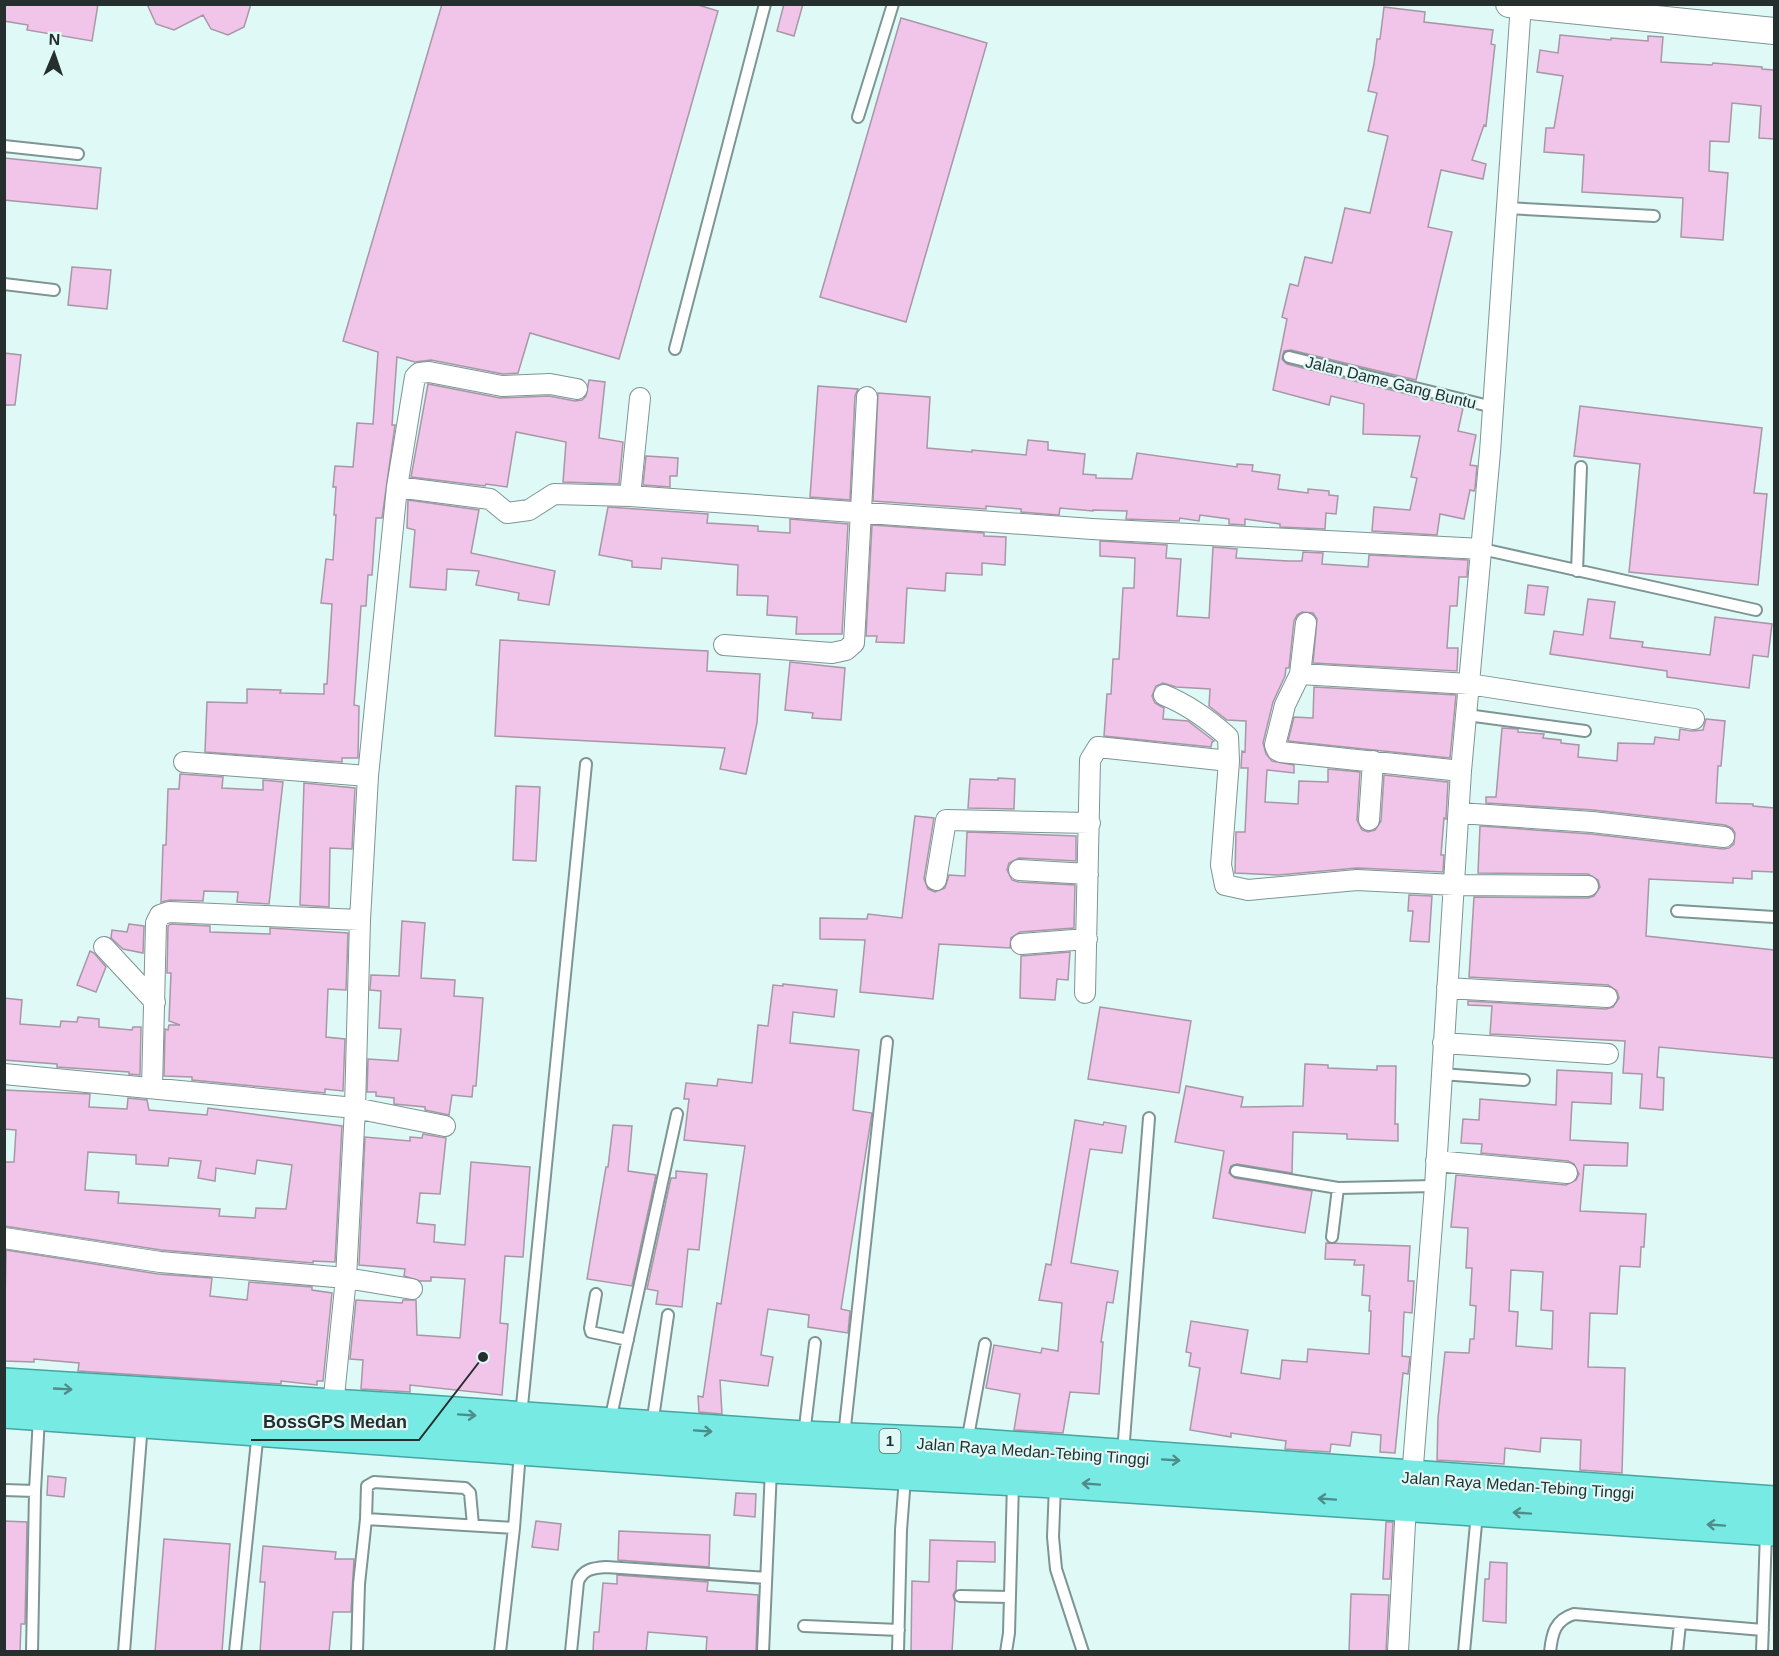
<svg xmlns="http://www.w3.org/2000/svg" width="1779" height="1656" font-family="Helvetica,sans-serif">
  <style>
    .building { fill: #f1c4ea; stroke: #a897a5; stroke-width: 1.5; fill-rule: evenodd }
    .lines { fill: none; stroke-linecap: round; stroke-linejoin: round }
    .service-casing { stroke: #7d9593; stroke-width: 14 }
    .minor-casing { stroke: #7d9593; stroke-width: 22 }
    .tertiary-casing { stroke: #7d9593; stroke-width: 28 }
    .trunk-casing { stroke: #45a5a0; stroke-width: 36 }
    .service { stroke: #fff; stroke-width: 10 }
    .minor { stroke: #fff; stroke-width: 20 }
    .tertiary { stroke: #fff; stroke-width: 26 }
    .trunk { stroke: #78eae4; stroke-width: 33 }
    .oneway { stroke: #4e8c89 }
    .labels { text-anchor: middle; stroke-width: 4.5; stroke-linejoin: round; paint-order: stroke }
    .shield { fill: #dff9f7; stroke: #5d6c6a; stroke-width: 1.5 }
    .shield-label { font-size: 15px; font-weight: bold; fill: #252f2e }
    .street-label { font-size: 16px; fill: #252f2e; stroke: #dff9f7 }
    .leader { fill: none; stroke: #252f2e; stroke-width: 2 }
    .callout-dot { fill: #252f2e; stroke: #dff9f7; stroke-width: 2 }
    .callout-label { font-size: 18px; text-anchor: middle; font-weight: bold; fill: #252f2e; stroke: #dff9f7; stroke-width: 4.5; stroke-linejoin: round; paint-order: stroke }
  </style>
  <rect width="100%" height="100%" fill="#dff9f7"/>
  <!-- building -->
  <path class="building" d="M4,4h94l-6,37 -65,-11 1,-5 -24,-4z
    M147,4h104l-7,23 -16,8 -17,-6 -8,-14 -29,15 -18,-6z
    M442,4h253l23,7 -99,348 -89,-26 -12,40 -15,1 -72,-14 -16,2 -18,-5 -5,68h3l-13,93h-6l-4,57h-4l-2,31h-5l-7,99 5,1 -1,52h-16v4l-137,-10 2,-50 40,1v-14l34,1 -1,3 44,1v-10h3l5,-80 -11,-1 5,-44 7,1 3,-45h-2l2,-28h-3l2,-21 18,1 4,-44 16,1 5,-72 -35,-11z
    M784,4h19l-9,32 -17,-5z
    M1384,7l41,5 -1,10 69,8 -2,14 4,1 -9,81 -2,-1 -12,35 14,4 -3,15 -42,-9 -13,57 24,5 -36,148 -125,-30 -7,1 -2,8 5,5 176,44 -5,23 18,4 -6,30 7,1 -2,22 -1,3 -4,-1 -6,29 -24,-5 -3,21 -65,-4 2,-24 36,3 7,-32 -6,-1 9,-41 -57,-2 1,-30 -33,-8 -2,9 -56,-15 14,-71 -5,-2 8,-33 8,2 7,-29 27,6 13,-55 25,5 18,-77 -20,-5 9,-38 -9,-2 6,-27 3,-25h3z
    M901,18l86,25 -81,279 -86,-25z
    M1560,35l51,5v-2l37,3v-5l15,1 -2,25 51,3 1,-2 49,4v2l12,1v69l-15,-1 2,-32 -29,-3 -3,39 -19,-1 -1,30 19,2 -5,67 -42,-3 2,-39 -101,-6 2,-37 -40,-3 2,-24h8l9,-52 -26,-4 3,-22 18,3z
    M4,158l97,10 -4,41 -93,-9z
    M72,267l39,3 -4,39 -39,-4z
    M4,353l17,2 -6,50h-11z
    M589,380l16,2 -6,56 24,4 -4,42 -56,-2 3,-40 -50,-10 -9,55 -21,-3 -1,2 -74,-9 17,-93 72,14 49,-2 26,5 7,-1 4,-4z
    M818,386l40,3 -3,7 -5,104 -40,-3z
    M878,393l52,4 -3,51 45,4v-2l54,5 2,-15 20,2v8l37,4 -2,20 13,1v3l36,1 5,-26 100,14v-3l16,1 -1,6 28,4 -2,14 30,4v-4l21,2v4l9,1 -2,18 -10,-1 -1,16 -45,-2v-3l-35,-5v6l-16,-1v-5l-29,-4 -1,6 -19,-3 -1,3 -53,-2 1,-8 -34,-1v1l-33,-3 -1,7 -38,-3v-3l-35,-3v3l-113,-8z
    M1580,406l182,22 -8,65 13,1 -9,91 -129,-13 11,-108 -66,-8z
    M646,456l32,2 -1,18h-7v11l-27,-2z
    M408,500l71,10 -8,43 84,18 -6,34 -31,-5 1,-7 -43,-8 3,-14 -32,-2 -1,21 -36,-3 5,-57 -8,-2z
    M608,507l100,7 -1,9 51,3v5l32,2v-14l58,5 -6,110h-46l1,-17 -30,-2 1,-19 -31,-1 1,-30 -76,-7 -1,11 -29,-2v-6l-33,-6z
    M872,525l112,8v3l22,1 -1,28 -23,-2v12l-36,-2 -1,18 -38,-3 -3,55 -28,-1 1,-6h-11z
    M1100,541l67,4 -1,13 15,1 -4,57 32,2 4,-71 24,2 -1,9 53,3h13l1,-9 20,1 -1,11 46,3 1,-12 99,5 -1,17h-8l-2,29h-7l-3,42h11l-1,23 -144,-8 4,-44 -4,-6 -11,-1 -5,3 -3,6 -5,47h-3l-1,8 -12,26 -10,41 3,11 6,7 22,4v8l-27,-3 -2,32 33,2 1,-23 29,1v-13l32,3 -3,48 5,10 6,2 7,-2 6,-9 3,-46 64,7 -2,37 -2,-1 -3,37h3l-1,17 -86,-4 -79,7 -43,-2 1,-41h9l3,-64h-7l1,-17 3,1 1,-31 -19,-1 -18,-14 1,-17 -34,-2 -13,-4 -7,3 -4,10 3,7 9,5 -1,11 25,2 26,20 -2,1 -1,5 -107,-11 3,-42h4l2,-35h6l4,-71h11l1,-30 -35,-2z
    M1528,585l20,2 -4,28 -19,-2z
    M1588,599l27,3 -5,36 33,4 -1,5 68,8 5,-38 57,7 -4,33 -15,-2 -4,33 -82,-11v-6l-117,-17 4,-23 29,4z
    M500,640l208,11 -1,20 53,3 -3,49 -11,51 -26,-5 5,-21 -230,-12z
    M790,662l55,6 -4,52 -29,-2 1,-5 -28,-3z
    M1314,687l142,8 -6,63 -162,-17 6,-24 19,1z
    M1706,719l19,2 -4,45h-3l-2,37 37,1v2l21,2v64l-22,-1v8l-19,-1v5l-84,-4 -3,57 128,14v108l-115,-11 -2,30 7,1 -1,32 -23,-2 2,-34 -19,-1 2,-32 -135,-7 2,-28 -24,-1v-4l138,8 7,-2 6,-9 -2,-7 -9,-6 -139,-8 5,-80 114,1 6,-2 6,-9 -2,-7 -10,-6 -110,-1 2,-47 111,8 132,15 6,-1 5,-4 1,-11 -3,-5 -7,-3 -132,-15 -107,-7v-6h10l6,-69 16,1v3l26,2 -1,4 18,2v3l18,2 -1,12 39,4 1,-18 36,1 1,-7 24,3 1,-11 12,2 11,-1z
    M180,774l43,3 -1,11 41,2v-10l20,2 -14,122 -32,-2 1,-10 -34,-1 -1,10 -33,-1 -9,2 2,-57h3l2,-56h11z
    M998,778l17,1 -1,30 -46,-1 2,-29 28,1z
    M304,783l51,5 -3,61 -22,-1 -1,59 -29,-2z
    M516,786l24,1 -4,74 -23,-1z
    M915,816l19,2 -10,61 4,10 7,3 10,-4 4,-13 16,1 2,-44 109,4v25l-57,-3 -10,5 -2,7 5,10 6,2 57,3 -1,43 -54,4 -9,6 -1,10 -71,-4 -6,55 -73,-7 5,-52 -45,-1v-21l47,1 1,-5 34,4z
    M1409,895l23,1 -3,46 -19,-1 3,-30h-5z
    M402,921l23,2 -4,55 34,2 -1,16 29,2 -7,88h-3l-1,11 -20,-2 -3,20 -24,-5v-3l-31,-3v-6l-18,-2v-4h-9l1,-33 30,2 3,-32 -22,-1 2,-37 -11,-1 1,-15 28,1z
    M129,924l15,2 -1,27 -20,-4 -12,-11 1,-8 15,2z
    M171,924l39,2v6l60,2v-6l78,5 -2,57 -18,-1 -2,48 19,2 -2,52 -18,-2v4l-133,-13v-3l-28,-1 1,-47 3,1 1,-5h11l-11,-4 2,-48h-4l1,-47z
    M90,951l4,2 12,14 -10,25 -19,-7z
    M1070,952l-2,28 -11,-1 -2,21 -35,-2 1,-42z
    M783,984l54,6 -3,27 -41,-5 -3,31 69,7 -6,60 19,3 -31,196 9,2 -2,22 -40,-6 1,-12 -41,-6 -7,46 12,2 -5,29 -48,-6 2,34 -23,-2 -1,-16 5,1 14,-94 4,1 24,-158 -61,-6 5,-41h-5l2,-16 31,3 1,-7 34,4 6,-58 10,1 5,-41 10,1z
    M4,998l18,2 -2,24 40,3 1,-6 16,1 1,-5 21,2v8l33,3 1,-3h8l-1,48 -11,-1v-2l-72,-5v-3l-53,-4z
    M1100,1007l91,14 -12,72 -91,-14z
    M1305,1064l23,1v3l49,2v-4h19l-1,58h3v17l-51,-2v-5l-54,-2 -1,41 -55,-9 -6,2 -2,7 6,5 77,13 -7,42 -92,-15 11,-67 -49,-9 11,-56 57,11 -2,10 62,-1z
    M1557,1070l55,3 -1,31 -39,-2 -2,38 58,3 -1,23 -43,-1 -4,46 66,3 -2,33h-3l-1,20 -20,-1 -3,48 -27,-1 -2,54 37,1 -3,105 -42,-3 1,-30 -40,-2 -1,14 -35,-4 -1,16 -67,-4 1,-42 7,-66 24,1 1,-14h4l2,-33 -6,-1 2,-37h-6l2,-40 -17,-1 5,-52 110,10 10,-5 3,-6 -5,-10 -6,-3 -87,-8 1,-9 -21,-1 2,-24 16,1 1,-21 76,6zM1511,1270l32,2 -2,38 12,1 -1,38 -36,-3 2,-34 -9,-1z
    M4,1090l86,4 -1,13 38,2 1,-11 19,2 2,10 58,5 1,-7 134,18 -7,136 -22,-1v2l-152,-13 -157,-24v-64h10l2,-32 -12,-1zM88,1152l48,3v9l32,2 1,-8 32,3 -3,17 17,3 1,-13 39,6 2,-14 35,5 -6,44 -30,-1 -1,10 -36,-2 1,-7 -102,-6 1,-11 -34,-2z
    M1075,1120l28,5 1,-3 22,4 -4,27 -32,-4 -19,114 47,8 -5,32 -6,-1 -6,40h2l-4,52 -29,-2 -7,41 -49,-3 6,-36 -34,-6 8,-43 47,8 1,-5 16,3 4,-48 -23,-3 7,-36 5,1z
    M613,1125l19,1 -4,45 28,4 -24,111 -45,-7 19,-112h2z
    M423,1134l23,4 -6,56 -20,-1 -3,30 18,2 -1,17 31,3 6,-83 59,5 -7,90 -18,-1 -5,67 8,1 -6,71 -92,-10v7l-49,-3 2,-29 -13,-1 6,-59 46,3 1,-3h13l1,35 43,3 5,-59 -34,-2v4h-11l-16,-5 1,-7 -46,-4 6,-128 45,4v-4l12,1z
    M676,1171l31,3 -8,76 -11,-1 -6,58 -26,-3 2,-13 -11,-2 24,-111h5z
    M1326,1243l84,3 -2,35h6l-2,32 -8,-1 -2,44 8,1 -2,17 -5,-1 -8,80 -15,-1 1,-17 -29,-3 -2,14 -19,-2 -1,8 -45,-3 1,-8 -55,-8v4l-41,-7 10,-62 -11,-2 2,-13 -5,-1 5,-31 57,9 -7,43 39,6 2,-19 25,2 1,-13 61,5 2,-43h-2l1,-15 -8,-1 2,-30h-10l1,-5 -30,-1z
    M6,1250l152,24 54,4 -2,18 37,4 2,-18 63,5v3l20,3 -9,88h-6v4l-36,-4v3l-203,-13 1,-8 -45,-4v3l-30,-1z
    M48,1476l18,2 -2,19 -17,-2z
    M736,1493l20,1 -1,23 -21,-2z
    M4,1521l23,1 -2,102h-4l-1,28h-16z
    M536,1521l25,3 -3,26 -26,-3z
    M1386,1522h7l-3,57h-7z
    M619,1531l91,4 -1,32 -91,-7z
    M164,1539l66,5 -8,108h-67z
    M930,1540l65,2v20l-38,-1 -1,29 -3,5 2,7 -3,50h-41l1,-71 17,1z
    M263,1546l73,6 -1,7h19l-3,53h-18l-4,40h-69l5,-70h-5z
    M1490,1562l17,1 -1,60 -23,-2 2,-42h4z
    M617,1575l91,7 -1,9 51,4 -2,57h-50l1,-15 -59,-5 -2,20h-53l1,-20h5l4,-49 14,1z
    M1351,1594l38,1 -3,57h-37z"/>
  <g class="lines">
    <!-- service casing -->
    <g class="service-casing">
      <path id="service" d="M858,117l35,-113
        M4,146l74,8
        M1507,208l147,8
        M4,284l50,6
        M675,349l90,-345
        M1289,357l204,50
        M1482,549l274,61
        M1577,571l4,-104
        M1467,715l118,16
        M1677,911l97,6
        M1441,1074l83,6
        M1236,1171l102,17 97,-2
        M1332,1237l6,-49
        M596,1294l-6,34 1,4 37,8
        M521,1416l65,-652
        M610,1421l67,-307
        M652,1425l16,-110
        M804,1435l11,-92
        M844,1436l43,-394
        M967,1442l18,-98
        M1123,1453l26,-335
        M1055,1485l-2,52 3,32 27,83
        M4,1490l31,1
        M366,1519l1,-33 7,-4 91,6 5,5 3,32
        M960,1596l49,1
        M804,1626l95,4
        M32,1652l3,-161 4,-74
        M124,1652l18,-229
        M235,1652l23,-221
        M357,1652l2,-68 7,-65 148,9
        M500,1652l14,-124 6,-76
        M571,1652l7,-70c5,-13 15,-14 28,-15l160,11
        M763,1652l8,-183
        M898,1652l3,-122 4,-52
        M1006,1652l3,-19 4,-150
        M1464,1652l13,-139
        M1550,1652c2,-19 5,-32 24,-38l189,16
        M1677,1652l3,-28
        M1762,1652l4,-120"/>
    </g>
    <!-- minor casing -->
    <g class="minor-casing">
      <path id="minor" d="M397,487l93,12 17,14 22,-3 25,-16 76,2 462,33 390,20
        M630,496l10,-98
        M724,645l108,8 14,-3 8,-7 13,-246
        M1300,674l6,-51
        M1164,695c25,10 44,24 64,42l1,24
        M184,762l184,14
        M1461,771l-180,-19 -4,-2 -2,-5 10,-40 15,-31 169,10 225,35
        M1459,813l133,9 132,15
        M1369,820l4,-59
        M1019,870l69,4
        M936,880l10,-60 144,3
        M1021,944l66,-5
        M104,947l51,55
        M1447,988l160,9
        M1085,993l5,-233 8,-13 131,14 -8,104 4,20 23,5 109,-10 98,5 133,1
        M1443,1043l165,11
        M4,1074l351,34 90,18
        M152,1088l4,-165 4,-8 9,-3 191,8
        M1436,1161l131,12
        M4,1238l156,24 186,16 66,11
        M333,1406l13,-128 9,-170 5,-188 8,-144 29,-289 18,-110 4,-4 10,-1 73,14 48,-2 27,5
        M1412,1478l23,-292 26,-415 29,-319 31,-448
        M1398,1652l8,-147"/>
    </g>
    <!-- tertiary casing -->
    <g class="tertiary-casing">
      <path id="tertiary" d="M1509,4l265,27"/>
    </g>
    <!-- trunk casing -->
    <g class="trunk-casing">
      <path id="trunk" d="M4,1385l407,26 392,27 163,7 808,58
        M4,1411l767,55 284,15 719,48"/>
    </g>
    <!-- service -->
    <use href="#service" class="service"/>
    <!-- minor -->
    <use href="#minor" class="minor"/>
    <!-- tertiary -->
    <use href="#tertiary" class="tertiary"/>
    <!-- trunk -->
    <use href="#trunk" class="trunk"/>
  </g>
  <!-- one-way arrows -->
  <defs><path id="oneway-shaft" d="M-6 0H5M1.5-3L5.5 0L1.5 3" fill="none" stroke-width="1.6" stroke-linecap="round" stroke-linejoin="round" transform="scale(1.5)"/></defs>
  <g class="oneway">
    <use href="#oneway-shaft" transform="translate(63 1389) rotate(3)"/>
    <use href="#oneway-shaft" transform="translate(467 1415) rotate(4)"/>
    <use href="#oneway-shaft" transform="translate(703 1431) rotate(4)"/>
    <use href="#oneway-shaft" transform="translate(1171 1460) rotate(4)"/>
    <use href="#oneway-shaft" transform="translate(1091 1484) rotate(-176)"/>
    <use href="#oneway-shaft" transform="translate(1327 1499) rotate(-176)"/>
    <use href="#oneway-shaft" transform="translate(1522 1513) rotate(-176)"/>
    <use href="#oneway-shaft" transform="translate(1716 1525) rotate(-176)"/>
  </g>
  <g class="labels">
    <!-- shield labels -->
    <rect class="shield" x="879.5" y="1429" width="21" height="24" rx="4.5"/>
    <g class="shield-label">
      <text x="890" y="1446">1</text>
    </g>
    <!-- street labels -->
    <g class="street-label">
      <text transform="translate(1391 382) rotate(14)" y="6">Jalan Dame Gang Buntu</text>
      <text transform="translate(1033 1451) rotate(4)" y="6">Jalan Raya Medan-Tebing Tinggi</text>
      <text transform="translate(1518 1485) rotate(4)" y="6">Jalan Raya Medan-Tebing Tinggi</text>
    </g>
  </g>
  <!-- callouts -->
  <path class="leader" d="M483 1357L419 1440H251"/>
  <circle class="callout-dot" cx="483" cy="1357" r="6"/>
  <g class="callout-label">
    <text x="335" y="1428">BossGPS Medan</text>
  </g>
  <!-- border -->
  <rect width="1779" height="1656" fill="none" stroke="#252f2e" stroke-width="12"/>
  <!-- north arrow -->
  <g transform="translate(54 54) rotate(2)" stroke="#dff9f7" stroke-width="4.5" paint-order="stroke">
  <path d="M0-4.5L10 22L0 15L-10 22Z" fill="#252f2e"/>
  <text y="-9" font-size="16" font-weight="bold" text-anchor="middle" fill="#252f2e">N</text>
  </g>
</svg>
